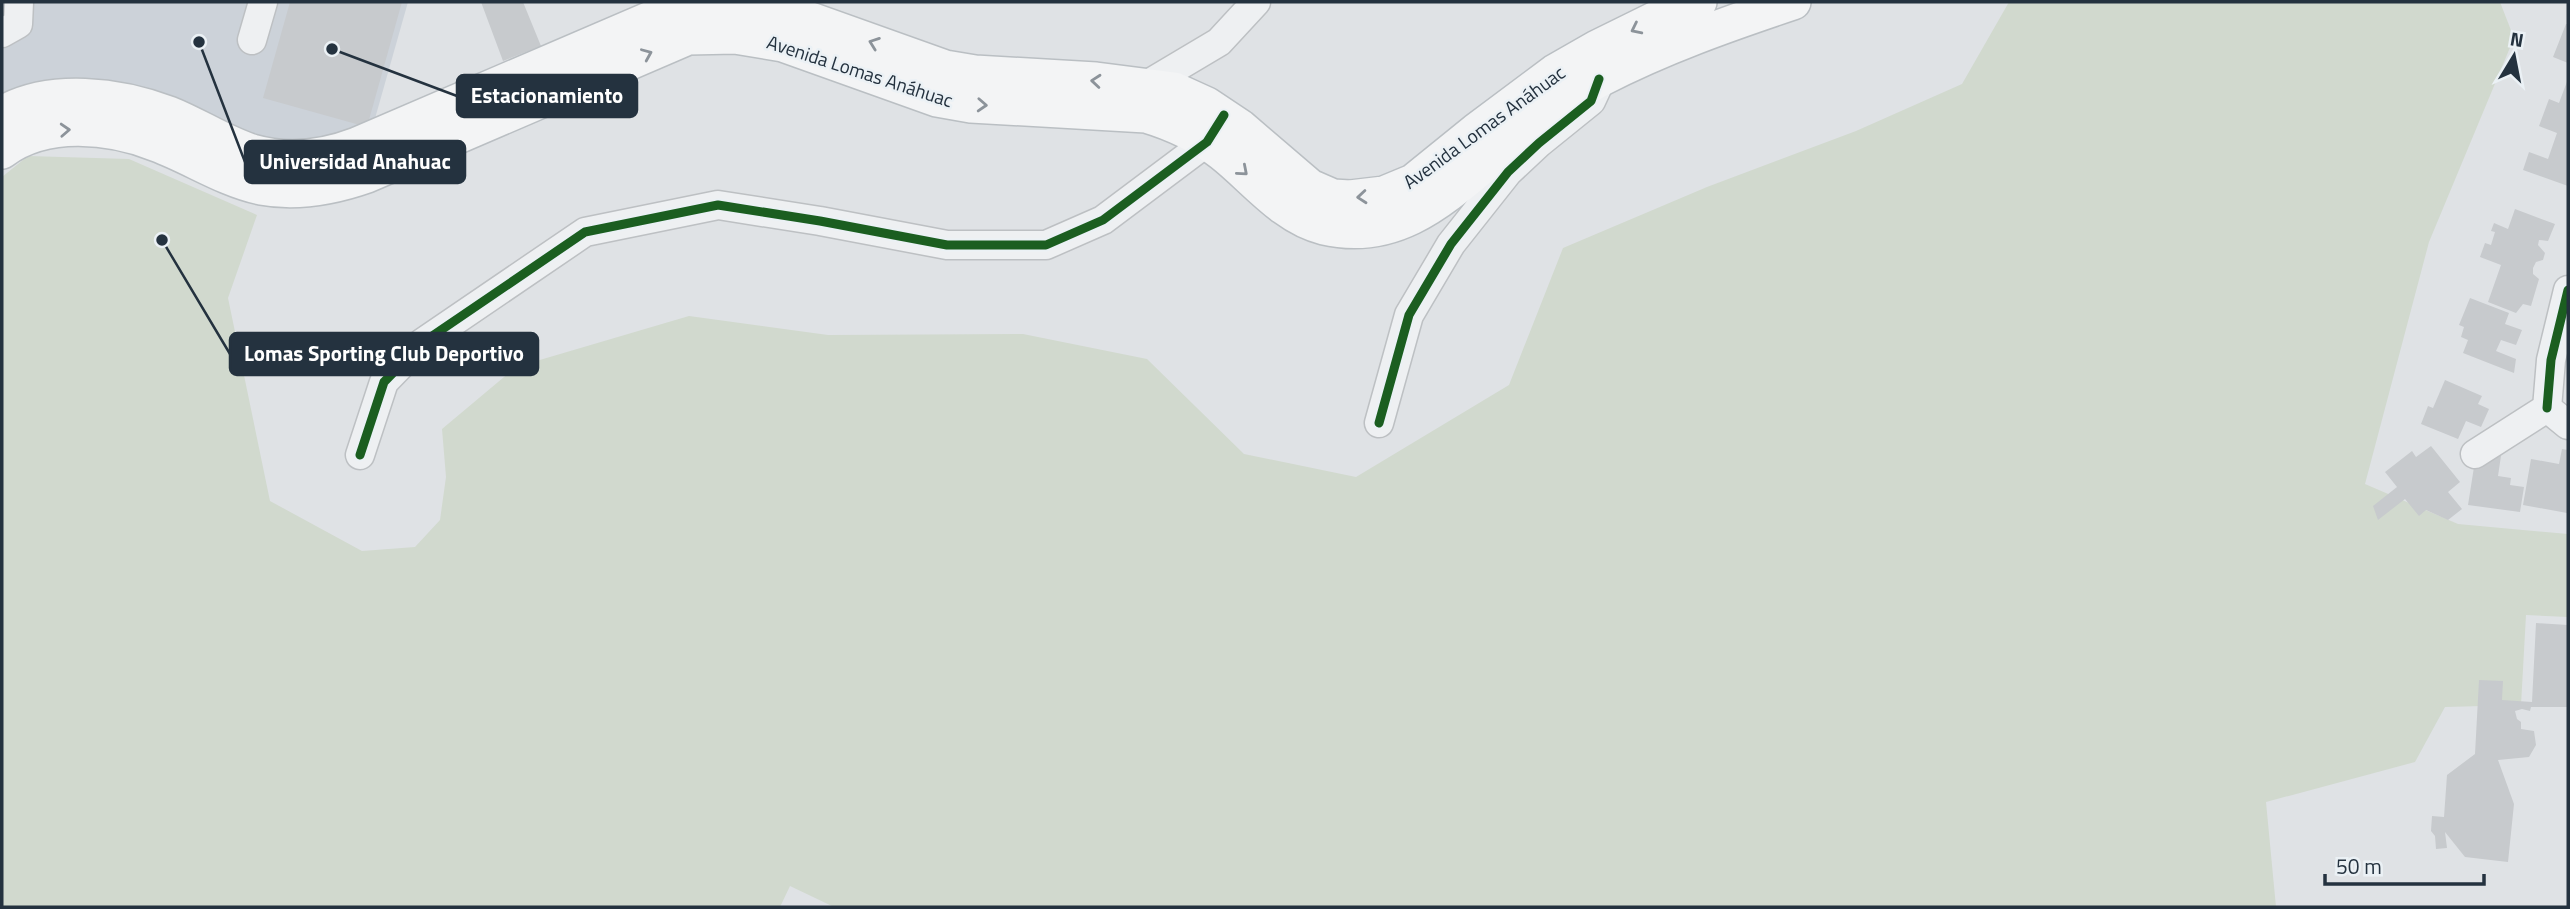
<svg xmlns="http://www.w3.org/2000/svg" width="2570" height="909" font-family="'Titillium Web',sans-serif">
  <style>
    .built { fill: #ccd2d9 }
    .green { fill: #d1d9ce }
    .building { fill: #c7cacd }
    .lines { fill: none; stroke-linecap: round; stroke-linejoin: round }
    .minor-casing { stroke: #bdc0c3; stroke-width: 31 }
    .major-casing { stroke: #babfc3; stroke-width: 38 }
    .minor { stroke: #eef0f2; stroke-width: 28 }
    .major { stroke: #f3f4f5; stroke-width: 35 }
    .cycleway-casing { stroke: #ebf1f5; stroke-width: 13 }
    .cycleway { stroke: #1b5e20; stroke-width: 9 }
    .oneway { stroke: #8c939a }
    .labels { text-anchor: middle; stroke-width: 5; stroke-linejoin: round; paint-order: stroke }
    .street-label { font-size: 19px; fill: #24323f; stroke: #ebf1f5 }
    .leader { fill: none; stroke: #24323f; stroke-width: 2.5 }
    .callout-dot { fill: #24323f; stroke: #ebf1f5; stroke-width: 2.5 }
    .callout { fill: #24323f; stroke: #24323f; stroke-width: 2.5 }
    .callout-label { font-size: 21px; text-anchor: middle; font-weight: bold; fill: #fff }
  </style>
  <rect width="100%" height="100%" fill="#dfe2e5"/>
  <!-- built -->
  <path class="built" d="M2,2h406l-34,120 -68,23 -304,-49z"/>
  <!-- green -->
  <path class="green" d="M2009,2h491l14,36 -85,204 -64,242 93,40 110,10v83l-42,-2 -5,90 -76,2 -30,55 -149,40 10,105h-1442l-44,-21 -10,21h-778v-730l26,-21 101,3 128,56 -29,83 42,203 92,50 53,-4 25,-27 6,-43 -4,-48 74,-62 173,-51 139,19 195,-1 124,25 97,95 112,23 153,-92 54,-137 144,-61 149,-56 106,-47z"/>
  <!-- building -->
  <path class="building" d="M290,2h112l-35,125 -104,-29z
    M481,2h42l18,44 -38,15z
    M2566,24h2v39l-15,-6z
    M2568,79v107l-45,-16 6,-18 19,7 9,-26 -18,-7 10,-27 10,4z
    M2515,209l40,15 -7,17 -9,-1 -1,5 7,8 -2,7 -7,2 -3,6v6l6,5 -8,27 -8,-2 -7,9 -28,-11 13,-37 -21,-8 5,-14 6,2 4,-13 -4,-1 3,-8 14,6z
    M2470,298l39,15 -4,11 17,6 -6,15 -15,-5 -5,11 20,8 -2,14 -51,-20 5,-13 -7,-3 3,-10 -5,-2z
    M2445,380l37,16 -4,8 11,5 -8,18 -15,-6 -8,18 -37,-15 7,-18 5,2z
    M2431,446l29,36 -12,10 14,17 -14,11 -22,-10 -7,6 -14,-17 -27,21 -5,-14 24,-19 -12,-15 27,-21 4,6z
    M2502,449l-4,27 13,2 -1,7 14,2 -4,25 -52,-7 6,-38z
    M2562,449l6,1 -1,63 -44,-8 8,-46 28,5z
    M2536,623l32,2v82h-37l-1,4 -8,-2 -7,2 2,8 4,3v7l13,2 2,14 -7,12 -31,3 16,44 -6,58 -43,-5 -20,-25 2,16 -11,1 -1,-13 -4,-5 1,-15 12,1 3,-42 28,-21 4,-74 24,1 -1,19 30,2z"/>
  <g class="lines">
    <!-- minor casing -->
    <g class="minor-casing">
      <path id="minor" d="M2,33l16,-9 1,-22
        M252,40l11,-38
        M1146,97l-1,-11 74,-44 37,-40
        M2547,408l4,-48 17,-70
        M2547,408l21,17
        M1379,423l30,-108 42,-71 57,-72 31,-29 52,-42 7,-15
        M2475,454l72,-46
        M360,455l24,-73 38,-39 163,-111 133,-27 102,16 127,24h99l57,-25 104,-78 9,-14"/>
    </g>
    <!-- major casing -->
    <g class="major-casing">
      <path id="major" d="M2,114c48,-28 117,-19 167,0 28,11 54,29 83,38 35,10 71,6 105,-7l324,-139 56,-2 54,9 154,55 30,5 121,7 78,10 33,15 33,22 70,60 23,10 17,1 34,-4 29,-12 63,-51 79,-59 42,-24 63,-31 39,-15
        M2,151c43,-32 107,-26 155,-7 35,13 67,35 104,43 37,7 72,0 106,-12l321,-138 47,-1 48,8 154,55 34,6 175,10c27,8 53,20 76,38 32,25 61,64 102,74 72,17 119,-28 169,-70 33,-28 69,-58 107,-78 62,-32 127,-55 193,-77"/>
    </g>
    <!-- minor -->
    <use href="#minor" class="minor"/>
    <!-- major -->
    <use href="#major" class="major"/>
    <!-- cycleway casing -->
    <g class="cycleway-casing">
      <path id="cycleway" d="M2547,408l4,-48 17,-70
        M1379,423l30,-108 42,-71 57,-72 31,-29 52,-42 8,-22
        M360,455l24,-73 38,-39 163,-111 133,-27 102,16 127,24h99l57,-25 104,-78 17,-27"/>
    </g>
    <!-- cycleway -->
    <use href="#cycleway" class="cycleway"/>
  </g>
  <!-- one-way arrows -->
  <defs><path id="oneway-chevron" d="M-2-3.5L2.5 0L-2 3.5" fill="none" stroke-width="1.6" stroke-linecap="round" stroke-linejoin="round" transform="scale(1.75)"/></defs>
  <g class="oneway">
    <use href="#oneway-chevron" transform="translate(1636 29) rotate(154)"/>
    <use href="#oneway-chevron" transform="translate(874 43) rotate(-160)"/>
    <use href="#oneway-chevron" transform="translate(647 54) rotate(-23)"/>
    <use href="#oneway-chevron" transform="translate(1096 81) rotate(-175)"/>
    <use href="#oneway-chevron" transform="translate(982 105) rotate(3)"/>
    <use href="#oneway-chevron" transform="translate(65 130) rotate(-3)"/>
    <use href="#oneway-chevron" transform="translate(1243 171) rotate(41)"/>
    <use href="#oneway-chevron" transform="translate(1362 197) rotate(175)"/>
  </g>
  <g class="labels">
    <!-- street labels -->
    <g class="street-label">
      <text transform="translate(860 71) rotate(18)" y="7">Avenida Lomas Anáhuac</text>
      <text transform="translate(1484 127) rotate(-36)" y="7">Avenida Lomas Anáhuac</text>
    </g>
  </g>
  <!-- callouts -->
  <path class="leader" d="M332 49L457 96M199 42L245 162M162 240L230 354"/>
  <g class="callout-dot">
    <circle cx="332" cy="49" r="7"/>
    <circle cx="199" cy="42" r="7"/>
    <circle cx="162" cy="240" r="7"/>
  </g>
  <g class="callout">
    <rect x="457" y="75" width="180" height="42" rx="7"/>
    <rect x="245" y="141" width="220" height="42" rx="7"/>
    <rect x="230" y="333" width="308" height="42" rx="7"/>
  </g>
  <g class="callout-label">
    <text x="547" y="103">Estacionamiento</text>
    <text x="355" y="169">Universidad Anahuac</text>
    <text x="384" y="361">Lomas Sporting Club Deportivo</text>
  </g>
  <!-- border -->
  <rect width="2570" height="909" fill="none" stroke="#24323f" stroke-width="7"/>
  <!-- north arrow -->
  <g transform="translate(2514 56) rotate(10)" stroke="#ebf1f5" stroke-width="5" paint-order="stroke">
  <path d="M0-5L12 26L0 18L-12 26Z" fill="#24323f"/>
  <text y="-10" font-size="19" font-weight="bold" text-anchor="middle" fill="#24323f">N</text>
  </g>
  <!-- scale -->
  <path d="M2325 874v10h159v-10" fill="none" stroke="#24323f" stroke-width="3.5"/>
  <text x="2336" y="874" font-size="21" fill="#24323f" stroke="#ebf1f5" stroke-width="5" paint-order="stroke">50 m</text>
</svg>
